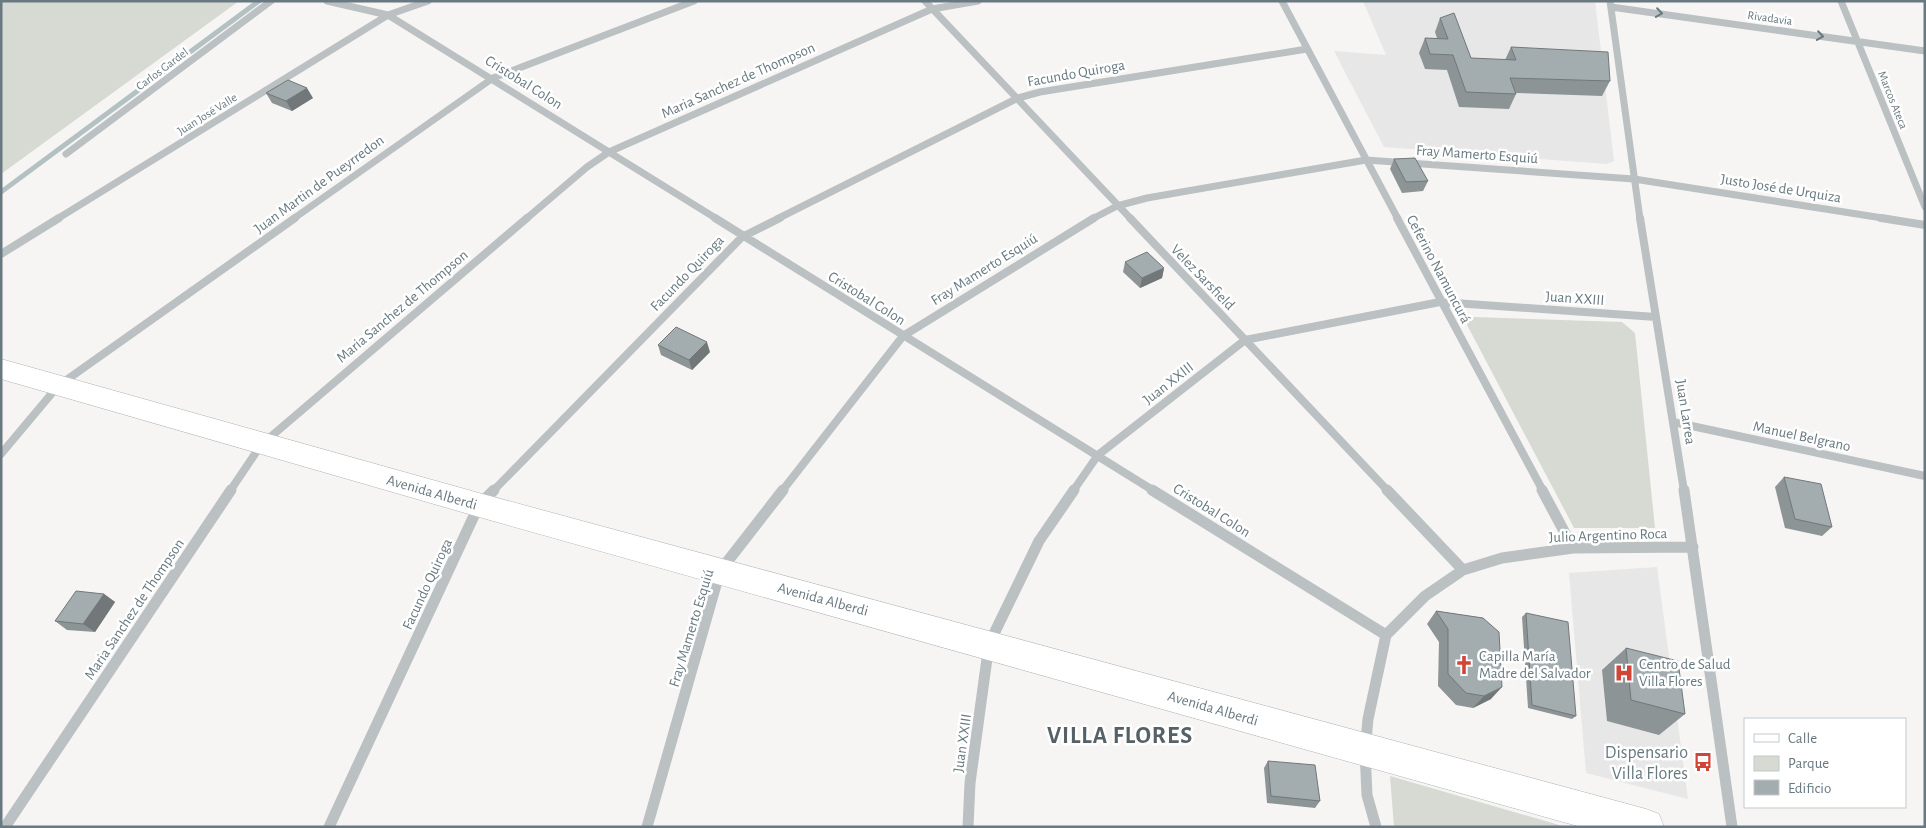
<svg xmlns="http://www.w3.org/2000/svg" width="1926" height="828" font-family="'Alegreya Sans',sans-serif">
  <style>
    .built { fill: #e6e7e6 }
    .green { fill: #d6dad2 }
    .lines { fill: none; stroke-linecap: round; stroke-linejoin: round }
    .stream { stroke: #b3c1c3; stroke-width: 5 }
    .major-casing { stroke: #afb4b7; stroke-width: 1 }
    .minor-far2 { stroke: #bbc0c2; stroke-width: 7 }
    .minor-far1 { stroke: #bbc0c2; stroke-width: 8 }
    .minor { stroke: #bbc0c2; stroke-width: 11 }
    .major { fill: #fff; fill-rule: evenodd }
    .wall { fill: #8c9496 }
    .shaded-wall { fill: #72787a }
    .building { fill: #a3acaf; stroke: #72787a }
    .oneway { stroke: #687981 }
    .labels { text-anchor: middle; stroke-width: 5; stroke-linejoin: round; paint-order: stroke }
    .far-street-label { font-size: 12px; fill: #687981; stroke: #fff }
    .street-label { font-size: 15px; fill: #687981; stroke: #fff }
    .poi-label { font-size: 15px; fill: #687981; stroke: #fff; text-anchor: start }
    .near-poi-label { font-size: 18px; fill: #687981; stroke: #fff; text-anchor: end }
    .near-district-label { font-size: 24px; font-weight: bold; letter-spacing: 1px; fill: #556166; stroke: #fff }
  </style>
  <rect width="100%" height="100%" fill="#f6f5f3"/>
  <!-- built -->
  <path class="built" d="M1363,1h232l19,160 -7,3 -223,-17 -50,-96 52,4z
    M1657,567l31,232 -102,-26 -17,-200z"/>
  <!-- green -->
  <path class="green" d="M1,1h238l-238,173z
    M1473,317l149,5 13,11 20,195h-81l-108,-205z
    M1390,776l176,51h-172z"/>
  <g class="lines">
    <!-- stream -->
    <path class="stream" d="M1,192l258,-191"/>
    <!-- major casing -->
    <g class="major-casing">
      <path id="major" d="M1,359l478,134 1167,316 13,5 5,13h-83l-1102,-310 -478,-138z"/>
    </g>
    <!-- minor-far2 -->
    <path class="minor-far2" d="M327,1l61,14 329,204
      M925,1l206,218
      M1282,1l116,218
      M1610,1l30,218
      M1841,1l84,206
      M1611,7l314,44
      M66,154l205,-153
      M57,219l331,-204 40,-14
      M293,219l200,-141 201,-77
      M526,219l61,-52 22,-15 323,-143 46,-8
      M777,219l241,-121 22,-6 267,-43
      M1092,219l25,-13 30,-8 219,-38 268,19 255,40"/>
    <!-- minor-far1 -->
    <path class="minor-far1" d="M715,218l439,273
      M1130,218l258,273
      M1397,218l146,273
      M1640,218l44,273
      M1881,218l44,7
      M1,254l58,-36
      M1673,422l252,54
      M1,454l57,-68 237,-168
      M230,491l31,-46 266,-227
      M493,491l249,-254 38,-19
      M782,491l121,-155 191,-118
      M1073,491l25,-36 147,-115 195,-38 216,15"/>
    <!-- minor -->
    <path class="minor" d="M1152,490l234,145
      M1387,490l76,80
      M1542,490l31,58
      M1684,490l48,337
      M5,827l226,-337
      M329,827l150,-322 15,-15
      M647,827l73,-256 63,-81
      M968,827l2,-44 19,-139 50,-103 35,-51
      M1376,827l-9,-32 -2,-44 3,-32 18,-84 39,-39 38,-26 39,-12 71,-10 120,-1"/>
    <!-- major -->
    <use href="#major" class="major"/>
  </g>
  <!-- wall -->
  <path class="wall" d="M1440,18l31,40 34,2 6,-13 99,34 -8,15 -86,-3v1l-7,15 -50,-2 -12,-37 -22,-1 -6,-16 6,-15h12l-2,-6z
    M266,93l47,5 -21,13 -20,-8z
    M1394,159l34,22 -5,10 -21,2 -12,-24z
    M1125,262l39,6 -2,10 -22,10 -17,-16z
    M658,345l52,7 -18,18 -31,-15z
    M1784,477l48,50 -10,9 -37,-8 -10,-41z
    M104,594l11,8 -20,30 -28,-2 -12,-9z
    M1436,611l47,7 8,81 -18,9 -17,-3 -18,-19 1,-44 -12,-18z
    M1526,613l50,103 -4,3 -44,-11 -6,-91z
    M1626,648l59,66 -26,21 -52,-14 -5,-51z
    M1268,761l52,40 -5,7 -48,-5 -3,-35z"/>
  <!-- shaded-wall -->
  <path class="shaded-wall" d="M307,88l6,10 -21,13 -6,-10z
    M1164,268l-2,10 -22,10 2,-10z
    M707,342l3,10 -18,18 -3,-10z
    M104,594l11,8 -20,30 -12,-8z
    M1502,687l-11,12 -18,9 11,-12z"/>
  <!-- building -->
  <path class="building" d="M1454,13l17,45 45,2 -5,-13 97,5 2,29 -100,-3 6,16 -50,-2 -13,-37 -23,-1 -5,-16 23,1 -8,-21z
    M288,80l19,8 -21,13 -20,-8z
    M1415,158l13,23 -22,1 -12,-23z
    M1147,252l17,16 -22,10 -17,-16z
    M676,327l31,15 -18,18 -31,-15z
    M1784,477l37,7 11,43 -37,-8z
    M76,591l28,3 -21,30 -28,-3z
    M1436,611l47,7 16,14 3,55 -18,9 -18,-3 -18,-19v-45z
    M1526,613l42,9 8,94 -44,-11z
    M1626,648l52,13 7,53 -54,-14z
    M1268,761l47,4 5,36 -49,-5z"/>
  <!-- one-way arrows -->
  <defs><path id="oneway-chevron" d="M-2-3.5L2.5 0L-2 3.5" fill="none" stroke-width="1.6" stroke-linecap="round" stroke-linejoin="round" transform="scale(1.25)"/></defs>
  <g class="oneway">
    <use href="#oneway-chevron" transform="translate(1659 13) rotate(8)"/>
    <use href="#oneway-chevron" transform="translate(1820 36) rotate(8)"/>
  </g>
  <!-- icons -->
  <defs>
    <g id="church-bare" transform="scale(1.5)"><path d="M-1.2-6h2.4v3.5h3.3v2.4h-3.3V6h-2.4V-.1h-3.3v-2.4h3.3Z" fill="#d14438" stroke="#fff" stroke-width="2.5" paint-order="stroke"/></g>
    <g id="hospital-bare" transform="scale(1.5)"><path d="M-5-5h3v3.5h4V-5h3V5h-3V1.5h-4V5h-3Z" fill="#d14438" stroke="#fff" stroke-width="2.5" paint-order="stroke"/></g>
    <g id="bus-bare" transform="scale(1.5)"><path d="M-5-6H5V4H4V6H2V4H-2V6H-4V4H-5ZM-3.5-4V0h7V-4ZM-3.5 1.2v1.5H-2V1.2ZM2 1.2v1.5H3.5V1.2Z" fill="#d14438" stroke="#fff" stroke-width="2.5" paint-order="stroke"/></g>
  </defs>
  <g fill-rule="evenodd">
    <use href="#church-bare" x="1464" y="665"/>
    <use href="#hospital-bare" x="1624" y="673"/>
    <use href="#bus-bare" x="1703" y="762"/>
  </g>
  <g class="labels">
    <!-- far-street labels -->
    <g class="far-street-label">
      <text transform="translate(1770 18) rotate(8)" y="4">Rivadavia</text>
      <text transform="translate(162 69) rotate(-37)" y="4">Carlos Gardel</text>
      <text transform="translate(1893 100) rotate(68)" y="4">Marcos Ateca</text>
      <text transform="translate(207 114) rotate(-32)" y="4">Juan José Valle</text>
    </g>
    <!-- street labels -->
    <g class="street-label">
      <text transform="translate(1076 73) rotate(-10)" y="5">Facundo Quiroga</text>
      <text transform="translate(738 80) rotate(-24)" y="5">Maria Sanchez de Thompson</text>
      <text transform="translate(524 82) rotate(32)" y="5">Cristobal Colon</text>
      <text transform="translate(1477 154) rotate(4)" y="5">Fray Mamerto Esquiú</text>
      <text transform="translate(319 184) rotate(-36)" y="5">Juan Martin de Pueyrredon</text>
      <text transform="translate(1781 188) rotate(9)" y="5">Justo José de Urquiza</text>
      <text transform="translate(984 269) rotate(-32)" y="5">Fray Mamerto Esquiú</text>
      <text transform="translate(1439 269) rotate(62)" y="5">Ceferino Namuncurá</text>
      <text transform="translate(687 273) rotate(-46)" y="5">Facundo Quiroga</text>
      <text transform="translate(1203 277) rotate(46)" y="5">Velez Sarsfield</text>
      <text transform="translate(867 298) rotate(32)" y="5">Cristobal Colon</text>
      <text transform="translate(1575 298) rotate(4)" y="5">Juan XXIII</text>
      <text transform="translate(402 306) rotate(-40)" y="5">Maria Sanchez de Thompson</text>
      <text transform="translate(1168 383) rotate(-38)" y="5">Juan XXIII</text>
      <text transform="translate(1686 412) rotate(81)" y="5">Juan Larrea</text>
      <text transform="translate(1802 436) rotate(12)" y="5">Manuel Belgrano</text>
      <text transform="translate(432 492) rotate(16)" y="5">Avenida Alberdi</text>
      <text transform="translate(1212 510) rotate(32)" y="5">Cristobal Colon</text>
      <text transform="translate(1608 535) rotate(-2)" y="5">Julio Argentino Roca</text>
      <text transform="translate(427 584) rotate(-65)" y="5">Facundo Quiroga</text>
      <text transform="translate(823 599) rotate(15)" y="5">Avenida Alberdi</text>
      <text transform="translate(134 609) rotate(-56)" y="5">Maria Sanchez de Thompson</text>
      <text transform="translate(691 628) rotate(-73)" y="5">Fray Mamerto Esquiú</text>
      <text transform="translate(1213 708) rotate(16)" y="5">Avenida Alberdi</text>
      <text transform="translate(962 743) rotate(-82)" y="5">Juan XXIII</text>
    </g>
    <!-- poi labels -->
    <g class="poi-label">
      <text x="1479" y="661">Capilla María<tspan x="1479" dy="17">Madre del Salvador</tspan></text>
      <text x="1639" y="669">Centro de Salud<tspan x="1639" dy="17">Villa Flores</tspan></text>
    </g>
    <!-- near-poi labels -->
    <g class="near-poi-label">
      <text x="1688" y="758">Dispensario<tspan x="1688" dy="21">Villa Flores</tspan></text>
    </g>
    <!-- near-district labels -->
    <g class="near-district-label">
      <text x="1120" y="743">VILLA FLORES</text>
    </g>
  </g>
  <!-- border -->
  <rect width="1926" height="828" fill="none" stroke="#687981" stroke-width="5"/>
  <!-- legend -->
  <rect x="1744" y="718" width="162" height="90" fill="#ffffff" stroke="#c3c9cd"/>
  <rect x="1754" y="734" width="25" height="8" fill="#ffffff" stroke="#c3c9cd"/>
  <text x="1788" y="743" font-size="15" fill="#687981">Calle</text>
  <rect x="1754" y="756" width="25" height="15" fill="#d6dad2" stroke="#c3c9cd"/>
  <text x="1788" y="768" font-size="15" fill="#687981">Parque</text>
  <rect x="1754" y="780" width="25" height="15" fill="#a3acaf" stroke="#c3c9cd"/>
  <text x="1788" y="793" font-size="15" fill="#687981">Edificio</text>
</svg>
